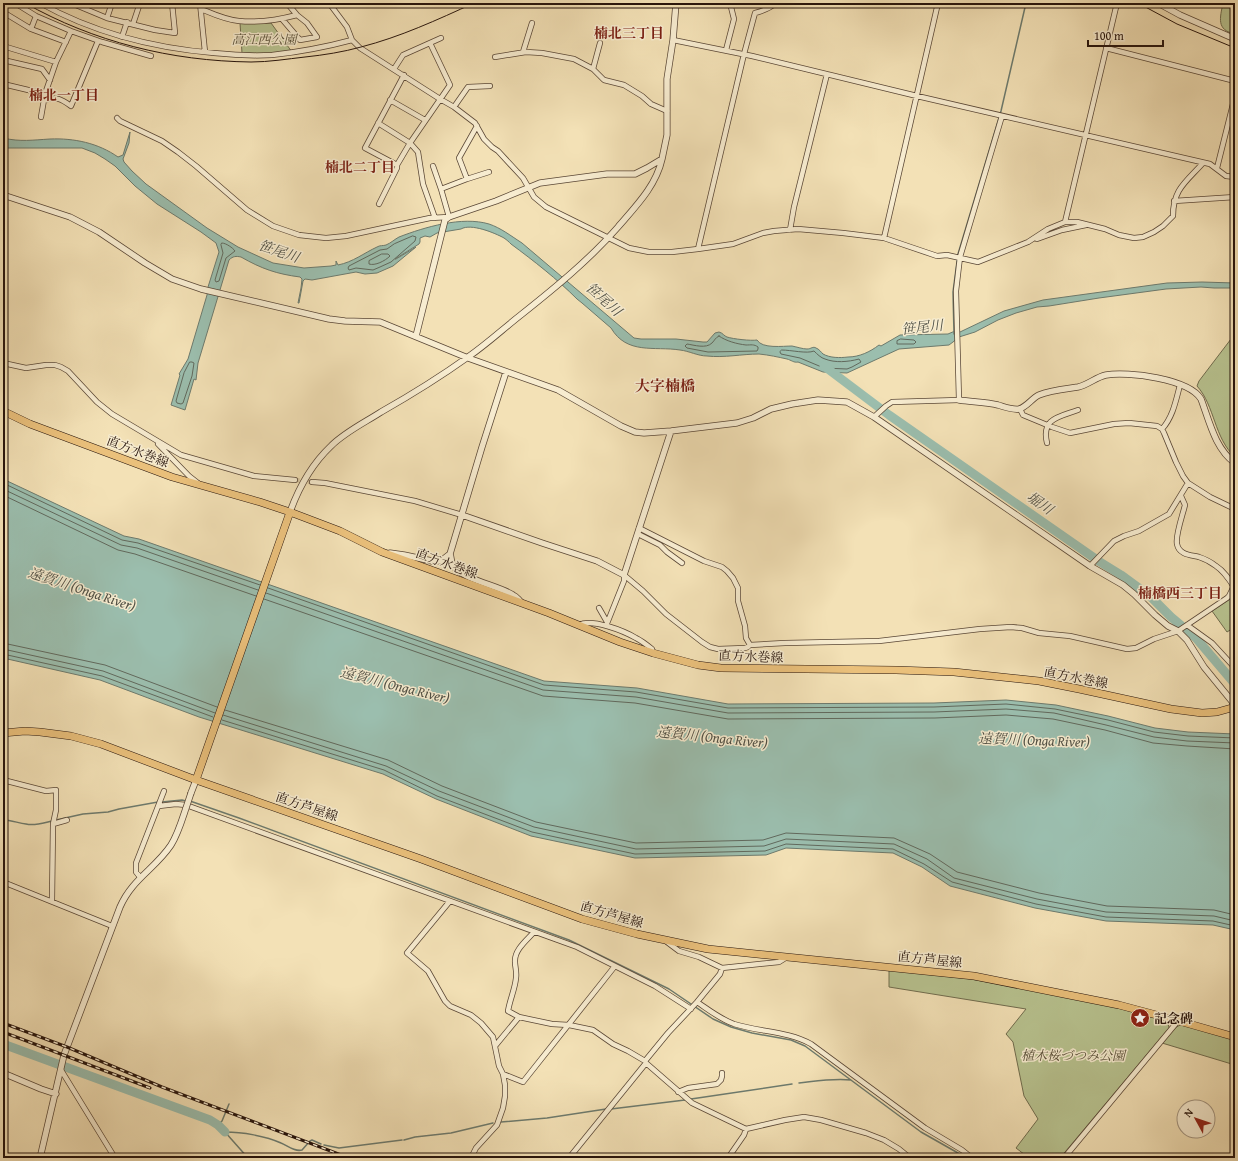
<svg xmlns="http://www.w3.org/2000/svg" width="1238" height="1161" font-family="'Gentium Book Plus','Noto Serif JP',serif">
  <style>
    .green { fill: #b8c390; stroke: #706c4e }
    .water { fill: #9bbeae; stroke: #6d7a6d }
    .lines { fill: none; stroke-linecap: round; stroke-linejoin: round }
    .shore { stroke: #61695d; stroke-width: 1 }
    .stream { stroke: #6d7a6d; stroke-width: 1.5 }
    .river { stroke: #9bbeae; stroke-width: 9 }
    .minor-tunnel { stroke: #d4c29c; stroke-width: 4.5; stroke-dasharray: 4.5 2; stroke-linecap: butt }
    .minor-casing { stroke: #5a4736; stroke-width: 6 }
    .tertiary-casing { stroke: #5a4736; stroke-width: 7 }
    .primary-casing { stroke: #27140c; stroke-width: 8 }
    .minor { stroke: #f7ecd0; stroke-width: 4.5 }
    .tertiary { stroke: #f7ecd0; stroke-width: 5.5 }
    .primary { stroke: #eac07b; stroke-width: 7 }
    .tram { stroke: #27140c; stroke-width: 1 }
    .rail-casing { stroke: #27140c; stroke-width: 3 }
    .rail { stroke: #f7ecd0; stroke-width: 1.5; stroke-dasharray: 4.5; stroke-linecap: butt }
    .tertiary-bridge-casing { stroke: #5a4736; stroke-width: 7; stroke-linecap: butt }
    .tertiary-bridge { stroke: #f7ecd0; stroke-width: 5.5 }
    .labels { text-anchor: middle; stroke-width: 3; stroke-linejoin: round; paint-order: stroke }
    .park-label { font-size: 13px; font-style: italic; fill: #5a513a; stroke: #f7ecd0 }
    .street-label { font-size: 13px; fill: #27140c; stroke: #f7ecd0 }
    .poi-label { font-size: 13px; font-weight: bold; fill: #27140c; stroke: #f7ecd0; text-anchor: start }
    .neighbourhood-label { font-size: 14px; font-weight: bold; fill: #7a1f14; stroke: #f7ecd0 }
    .water-label { font-size: 14px; font-style: italic; fill: #505045; stroke: #f7ecd0 }
    .quarter-label { font-size: 15px; font-weight: bold; fill: #7a1f14; stroke: #f7ecd0 }
  </style>
  <rect width="100%" height="100%" fill="#f3e1b6"/>
  <filter id="stains"><feTurbulence type="fractalNoise" baseFrequency=".005" numOctaves="4"/><feColorMatrix values="0 0 0 0 .2 0 0 0 0 .09 0 0 0 0 .02 0 0 0 .5 -.17"/></filter>
  <radialGradient id="worn" r=".72"><stop offset=".6" stop-color="#630" stop-opacity="0"/><stop offset="1" stop-color="#630" stop-opacity=".3"/></radialGradient>
  <!-- green -->
  <path class="green" d="M1223,3h12v31c-19,-4 -15,-16 -12,-31z
    M240,23h31l21,29 -21,2 -29,-1z
    M1235,336v121c-21,-19 -20,-51 -38,-71l2,-5 32,-42z
    M1232,597l3,1v29l-8,5 -15,-21 18,-12z
    M889,970l82,9 124,23 70,18 3,2 1,6 -109,130h-31l-13,-10 22,-29 -14,-23 -11,-54 -7,-8 20,-25 -137,-22z
    M1180,1025h5l50,15v25l-73,-22 13,-15z"/>
  <!-- water -->
  <path class="water" d="M130,132l-1,11 -6,16 1,3 8,9 14,13 61,44 31,19 35,16 31,5 27,-2 5,-1v-4l2,4c15,-3 26,-12 39,-18 3,-2 6,-1 9,-2 5,-2 9,-6 13,-8 26,-10 63,-21 90,-13 12,4 22,12 33,19l112,95 7,1h35l27,3h4l8,-9 4,-1c4,1 5,4 8,5 6,2 24,4 30,3 5,9 26,6 35,6 5,1 11,3 15,3 4,0 6,-3 9,-1 3,1 5,4 7,6 7,4 17,4 25,3 11,0 22,-5 31,-12l2,1 19,-11 48,-1 7,-3 5,1 44,-21 39,-11 124,-17 35,-1 33,1 -2,25h-1v-20h-18l-13,-1 -35,2 -67,9 -50,8 -12,1 -21,6 -18,7 -23,12 -16,5 -6,5 -4,3 -50,4 -52,24 -24,-1 -25,-10c-4,1 -7,-2 -11,-3 -9,-2 -18,-4 -28,-5 -17,0 -35,4 -52,2 -9,0 -18,-5 -27,-6 -26,-4 -53,5 -69,-22l-29,-25 -5,-4c-20,-20 -43,-38 -66,-55 -2,-2 -4,-4 -7,-6 -9,-5 -33,-15 -43,-9l-24,4 -7,4 -5,-1 -5,2v4l-1,2 -24,15h1l20,-12 -23,19 -16,7 -12,1 -9,-2 -44,8 -7,-1 -2,2 -4,22h-1l3,-15 1,-9 -2,-2c-23,-3 -38,-8 -59,-20 -5,-1 -8,-1 -12,3l-31,103 -2,17 -2,-1 -9,31 -14,-5 9,-30 -1,-1 9,-15 19,-64 1,-8 11,-35 -3,-9 -15,-11 -44,-28 -22,-18 -20,-20 -10,-7 -10,-6 -13,-5h-74l-5,-1v-9c17,4 30,2 47,1 24,-1 48,4 68,18l5,-2z
    M3,479l121,57 15,3 405,142 93,7 91,16 206,-1 72,-3 50,5 52,11 47,12 33,4 47,2v196l-22,-5 -107,-4 -71,-13 -85,-22 -28,-19 -29,-14 -107,-5 -20,7 -131,3 -104,-22 -95,-37 -53,-25 -184,-57 -99,-37 -97,-22z"/>
  <g class="lines">
    <!-- shore -->
    <path class="shore" d="M413,236l3,1 -1,4 -24,21 -11,5 -7,3 -17,-2 -7,2 -1,-2 1,-2 31,-16 7,-1 7,-5z
      M222,243c4,0 11,5 13,8l-9,7 -7,23 -3,1 -1,-2 8,-27 -2,-8z
      M382,254h6l2,2c-5,5 -15,10 -21,8v-3z
      M719,336c7,5 18,8 27,9 5,0 8,-1 12,2v2l-1,2 -49,1 -21,-4 -2,-2 2,-2c7,1 19,5 25,-1 3,-3 3,-5 7,-7z
      M901,339l13,1 2,2 -2,2h-17v-3z
      M782,350c9,0 25,4 32,1 3,3 7,7 11,8 10,4 23,3 34,0l2,3 -9,5 -5,2 -23,-1 -24,-10 -19,-4 -1,-2z
      M190,362h2l2,1 -2,13 -9,27 -2,1 -4,-1 -1,-2 8,-28z
      M3,483l119,57 16,3 122,42
      M3,489l118,56 16,3 121,42
      M3,495l115,55 17,4 121,42
      M268,588l276,97 92,7 92,16 206,-1 72,-3 49,5 53,11 46,12 34,4 47,2
      M266,593l277,97 93,7 92,16 206,-1 72,-3 48,4 52,12 48,12 33,4 48,2
      M264,599l279,97 92,7 93,16 207,-1 71,-3 47,4 52,11 48,13 34,3 48,3
      M3,643l102,22 112,42
      M3,649l100,22 112,42
      M3,654l99,22 111,41
      M225,710l163,50 54,26 94,36 100,21 127,-3 23,-7 108,5 36,16 27,18 82,21 68,13 107,4 21,5
      M223,715l163,51 53,25 95,36 102,22 128,-3 22,-7 108,5 33,15 27,19 83,21 69,13 108,4 21,5
      M222,720l162,50 53,26 95,36 103,22 130,-3 21,-7 107,5 31,15 28,18 84,22 70,13 107,4 22,5"/>
    <!-- stream -->
    <path class="stream" d="M954,334l-1,-42 5,-38 43,-143 25,-108
      M190,801l49,17 330,122 100,49 44,30 18,8 21,6 39,7 14,6 116,86 37,21 7,5
      M162,802l20,-2 4,1
      M3,820c8,0 15,3 23,4 9,2 17,-1 26,-3
      M56,820l27,-6 25,-2 11,-3 39,-7
      M799,1083c18,-2 34,-5 52,-3
      M691,1099l101,-15
      M611,1109l74,-9
      M501,1122l46,-4 59,-9
      M218,1125l4,-4 7,-17
      M225,1132c17,0 41,4 56,11 7,3 14,9 21,7l8,-9 2,-1 9,4
      M225,1132l23,26
      M404,1140l11,-3 36,-4 42,-10
      M324,1145l15,3 63,-8"/>
    <!-- river -->
    <path class="river" d="M824,366l65,49 211,147 21,13 30,22 20,20 25,21 39,46
      M3,1044l207,76 8,5 7,7"/>
    <!-- minor-tunnel -->
    <path class="minor-tunnel" d="M295,480l17,2"/>
    <!-- minor casing -->
    <g class="minor-casing">
      <path id="minor" d="M15,3l21,13 35,15 -15,31 -11,32 -4,23
        M40,3c54,30 114,45 174,50 19,2 38,3 58,2 27,-3 54,-8 80,-15
        M71,3l36,15 48,12 20,3 -3,-30
        M200,3l5,49
        M329,3l18,24 5,13 8,8 80,51 14,8 21,16 9,16 8,8 6,4 25,27 11,19 12,10 83,41 20,4h23l26,-3 35,-5 30,-11 11,-2 24,-2 45,4 41,5 53,18 10,-1 31,7 50,-20 20,-13 17,-7h12l28,7 14,6 15,3 9,-1 11,-5 9,-6 10,-10c0,-27 13,-34 30,-53
        M201,9c12,5 25,11 38,12 20,2 39,-1 58,-6l-10,-12
        M3,12l28,17 35,13
        M107,18l5,-15
        M282,19l18,21 17,-3 -10,-14 -10,-8
        M133,24l7,-21
        M31,29l5,-13
        M71,31l31,11 49,14
        M122,37l5,-15
        M673,40l79,16 165,40 293,68 16,12 9,1
        M3,46l53,16
        M1106,48l129,33
        M726,50l8,-31 -4,-16
        M523,52l9,-29
        M495,57l31,-5 16,1 32,6 19,10 11,11 20,5 18,11 9,8 16,7
        M3,60l39,9 8,11
        M394,69l9,-14 38,-17
        M593,69l7,-26
        M404,75l-39,73 32,17 13,-22 40,-58 -20,-42
        M3,84l42,10
        M44,100c13,-3 16,-2 27,6l27,-65
        M390,100l35,20
        M454,107l14,-20 22,-1
        M117,118l3,3 42,20 16,11 18,14 51,44 26,16 26,9 27,3 20,-2 84,-18 19,-1 -8,-28 26,-10
        M378,123l32,20 8,9 5,32 12,34
        M477,126l-18,32 8,21 22,-7
        M433,166l8,23
        M1217,168l18,-72
        M1174,201l61,-4
        M379,204l18,-36v-3
        M1065,222l52,-219
        M790,230l4,-23 33,-133
        M884,238l54,-235
        M1037,239l25,-9 24,-5
        M698,249l46,-195 11,-41c8,-2 15,-5 21,-10
        M3,363l23,5 20,-3h9l6,2 7,4 29,31 15,12 69,41 73,21 41,4
        M1020,409l3,6 29,12 18,6 44,-9 15,-1 28,3 5,3 2,4 12,29 7,14 5,7 22,14 25,12
        M874,417l12,-11 6,-4 67,-2 -3,-109 4,-34 42,-141
        M1162,429c11,-12 14,-29 18,-44
        M1047,443c-6,-25 12,-26 31,-33
        M158,444l31,32 9,7
        M312,482l13,1 90,18 47,14
        M1181,496l4,9c-2,9 -10,31 -8,39 2,11 14,11 22,13 6,2 12,5 17,9 8,5 13,13 18,21
        M639,528l65,33 18,6 5,4 6,7 5,10v13l7,25 1,12 4,7
        M638,534l22,11 7,7 15,11
        M1090,566l24,-25 10,-5 15,-5 30,-17 19,-31
        M624,575l19,16 23,23 36,28 8,5 8,2 27,-1 3,-1 2,-2 35,-2 94,-2 101,-12 31,-2 11,1 17,5 31,3 57,13 9,-1 18,-9 24,-8 49,-33 2,-2 6,-12
        M599,608l8,14
        M579,625c13,-7 45,6 57,13 6,3 11,7 16,11l1,4
        M1187,625l25,18 23,25
        M606,626l18,-45v-6
        M3,780l43,11 10,-1v20l-3,14 -1,77
        M159,806l17,-2 10,1 391,142 78,39 36,23
        M53,824l14,-4
        M140,877l-4,-5v-9l28,-72
        M3,882l109,44
        M450,901l-43,52 21,18 17,30 5,5 21,9 10,8 12,14 6,29 4,8 2,11v11l-2,12 -6,17 -21,23 -5,10
        M534,932c-7,8 -20,18 -19,30 0,5 2,10 1,16 -1,11 -6,21 -8,33l11,6 33,7 17,1 24,5 20,14 15,7 17,10
        M667,942l12,9 20,6 23,11 57,-6 8,-5
        M697,1002c12,8 23,17 37,22 25,8 54,7 77,20l114,84 37,22 10,8
        M495,1046l24,-29
        M646,1063l46,40 54,26 39,-9 19,-3 17,3 45,13 18,7 15,9 11,9
        M61,1070l54,88
        M503,1074l20,8 92,-116
        M678,1092l10,-4 29,-4 4,-4 1,-4v-3
        M569,1158l77,-95 -1,-2 23,-28 29,-31 23,-28 2,-6
        M728,1158l16,-23 2,-6
        M1064,1158l114,-137"/>
    </g>
    <!-- tertiary casing -->
    <g class="tertiary-casing">
      <path id="tertiary" d="M1158,3l22,12 55,24
        M3,195l67,22 29,15 46,31 27,16 29,10 128,30 16,2 35,1 88,36 90,32 63,36 14,6 9,1 27,-2 66,-8 16,-5 18,-9 21,-5 26,-4 29,2 27,15 216,149 33,19 11,9 21,21 13,11 10,5 9,9 17,27 31,38
        M416,336l29,-116 4,-3 47,-16 44,-18 67,-9h28l12,-6 15,-9 5,-24v-56l6,-39 3,-37
        M506,372l-24,75 -32,107c1,2 1,6 2,9 6,16 46,22 61,32 3,1 5,4 7,6
        M959,400c13,2 27,2 39,5 7,2 14,5 21,4 8,-2 13,-11 20,-14 12,-5 26,-6 39,-8 10,-2 18,-10 28,-12 22,-4 83,4 95,24 8,21 14,50 34,64
        M290,512c9,-25 22,-48 41,-66 14,-14 33,-23 50,-34 30,-17 59,-35 87,-55 19,-13 36,-29 54,-43 34,-27 68,-55 96,-87 18,-21 38,-41 44,-68
        M462,515l80,28 55,18 27,14 47,-144
        M390,553l14,2 28,6h9l9,-7
        M191,793l5,-13
        M3,1073l38,16 15,5
        M40,1158l24,-103 56,-148c12,-28 35,-38 51,-62 7,-11 11,-25 15,-37"/>
    </g>
    <!-- primary casing -->
    <g class="primary-casing">
      <path id="primary" d="M3,411l27,13 142,53 88,25 30,10 50,19 42,21 167,61 71,29 33,11 45,12 23,3 175,2 58,2 85,9 40,8 92,20 31,4 15,-1 18,-5
        M3,733l22,-2 15,1 31,4 30,8 95,36 225,79 161,60 55,15 71,15 266,27 145,29 60,16 56,16
        M196,780l94,-268"/>
    </g>
    <!-- minor -->
    <use href="#minor" class="minor"/>
    <!-- tertiary -->
    <use href="#tertiary" class="tertiary"/>
    <!-- primary -->
    <use href="#primary" class="primary"/>
    <!-- tram -->
    <path class="tram" d="M25,3c69,39 146,58 226,59 18,0 36,-3 54,-5 19,-2 38,-5 56,-10 39,-10 76,-27 113,-44
      M1138,3l39,21 58,24"/>
    <!-- rail casing -->
    <g class="rail-casing">
      <path id="rail" d="M3,1023l64,24 95,40 187,71
        M3,1032l147,56"/>
    </g>
    <!-- rail -->
    <use href="#rail" class="rail"/>
    <!-- tertiary-bridge casing -->
    <g class="tertiary-bridge-casing">
      <path id="tertiary-bridge" d="M186,808l5,-15"/>
    </g>
    <!-- tertiary-bridge -->
    <use href="#tertiary-bridge" class="tertiary-bridge"/>
  </g>
  <!-- icons -->
  <defs>
    <g id="sight-disc" transform="scale(1)"><circle r="9.5" fill="#8f2418" stroke="#f7ecd0"/><path d="M0-6L1.8-2.2L6-1.7L2.9 1.2L3.7 5.4L0 3.3L-3.7 5.4L-2.9 1.2L-6-1.7L-1.8-2.2Z" fill="#fff"/></g>
  </defs>
  <g fill-rule="evenodd">
    <use href="#sight-disc" x="1140" y="1018"/>
  </g>
  <g class="labels">
    <!-- park labels -->
    <g class="park-label">
      <text x="264" y="44">高江西公園</text>
      <text x="1073" y="1060">植木桜づつみ公園</text>
    </g>
    <!-- street labels -->
    <g class="street-label">
      <text transform="translate(138 451) rotate(21)" y="5">直方水巻線</text>
      <text transform="translate(447 563) rotate(20)" y="5">直方水巻線</text>
      <text transform="translate(751 656) rotate(2)" y="5">直方水巻線</text>
      <text transform="translate(1076 677) rotate(11)" y="5">直方水巻線</text>
      <text transform="translate(307 806) rotate(19)" y="5">直方芦屋線</text>
      <text transform="translate(612 914) rotate(16)" y="5">直方芦屋線</text>
      <text transform="translate(930 959) rotate(6)" y="5">直方芦屋線</text>
    </g>
    <!-- poi labels -->
    <g class="poi-label">
      <text x="1154" y="1023">記念碑</text>
    </g>
    <!-- neighbourhood labels -->
    <g class="neighbourhood-label">
      <text x="629" y="38">楠北三丁目</text>
      <text x="64" y="100">楠北一丁目</text>
      <text x="360" y="172">楠北二丁目</text>
      <text x="1180" y="598">楠橋西三丁目</text>
    </g>
    <!-- water labels -->
    <g class="water-label">
      <text transform="translate(279 251) rotate(19)" y="5">笹尾川</text>
      <text transform="translate(604 299) rotate(42)" y="5">笹尾川</text>
      <text transform="translate(922 327) rotate(-6)" y="5">笹尾川</text>
      <text transform="translate(1040 503) rotate(35)" y="5">堀川</text>
      <text transform="translate(82 589) rotate(18)" y="5">遠賀川 (Onga River)</text>
      <text transform="translate(395 685) rotate(14)" y="5">遠賀川 (Onga River)</text>
      <text transform="translate(712 737) rotate(6)" y="5">遠賀川 (Onga River)</text>
      <text transform="translate(1034 740) rotate(2)" y="5">遠賀川 (Onga River)</text>
    </g>
    <!-- quarter labels -->
    <g class="quarter-label">
      <text x="665" y="391">大字楠橋</text>
    </g>
  </g>
  <!-- margin -->
  <rect width="1238" height="1161" fill="none" stroke="#f3e1b6" stroke-width="16"/>
  <rect x="4" y="4" width="1230" height="1153" fill="none" stroke="#27140c" stroke-width="2"/>
  <rect x="8" y="8" width="1222" height="1145" fill="none" stroke="#27140c"/>
  <!-- north arrow -->
  <g transform="translate(1196 1119) rotate(310)"><circle r="19" fill="#f7ecd0" stroke="#a49682"/>
  <path d="M0-3L7 15L0 10L-7 15Z" fill="#8f2418"/>
  <text y="-6" font-size="11" font-weight="bold" text-anchor="middle" fill="#27140c">N</text>
  </g>
  <!-- scale -->
  <path d="M1088 40v6h75v-6" fill="none" stroke="#27140c" stroke-width="2"/>
  <text x="1094" y="40" font-size="12" fill="#27140c" stroke="#f7ecd0" stroke-width="3" paint-order="stroke">100 m</text>
  <rect width="100%" height="100%" filter="url(#stains)"/>
  <rect width="100%" height="100%" fill="url(#worn)"/>
</svg>
